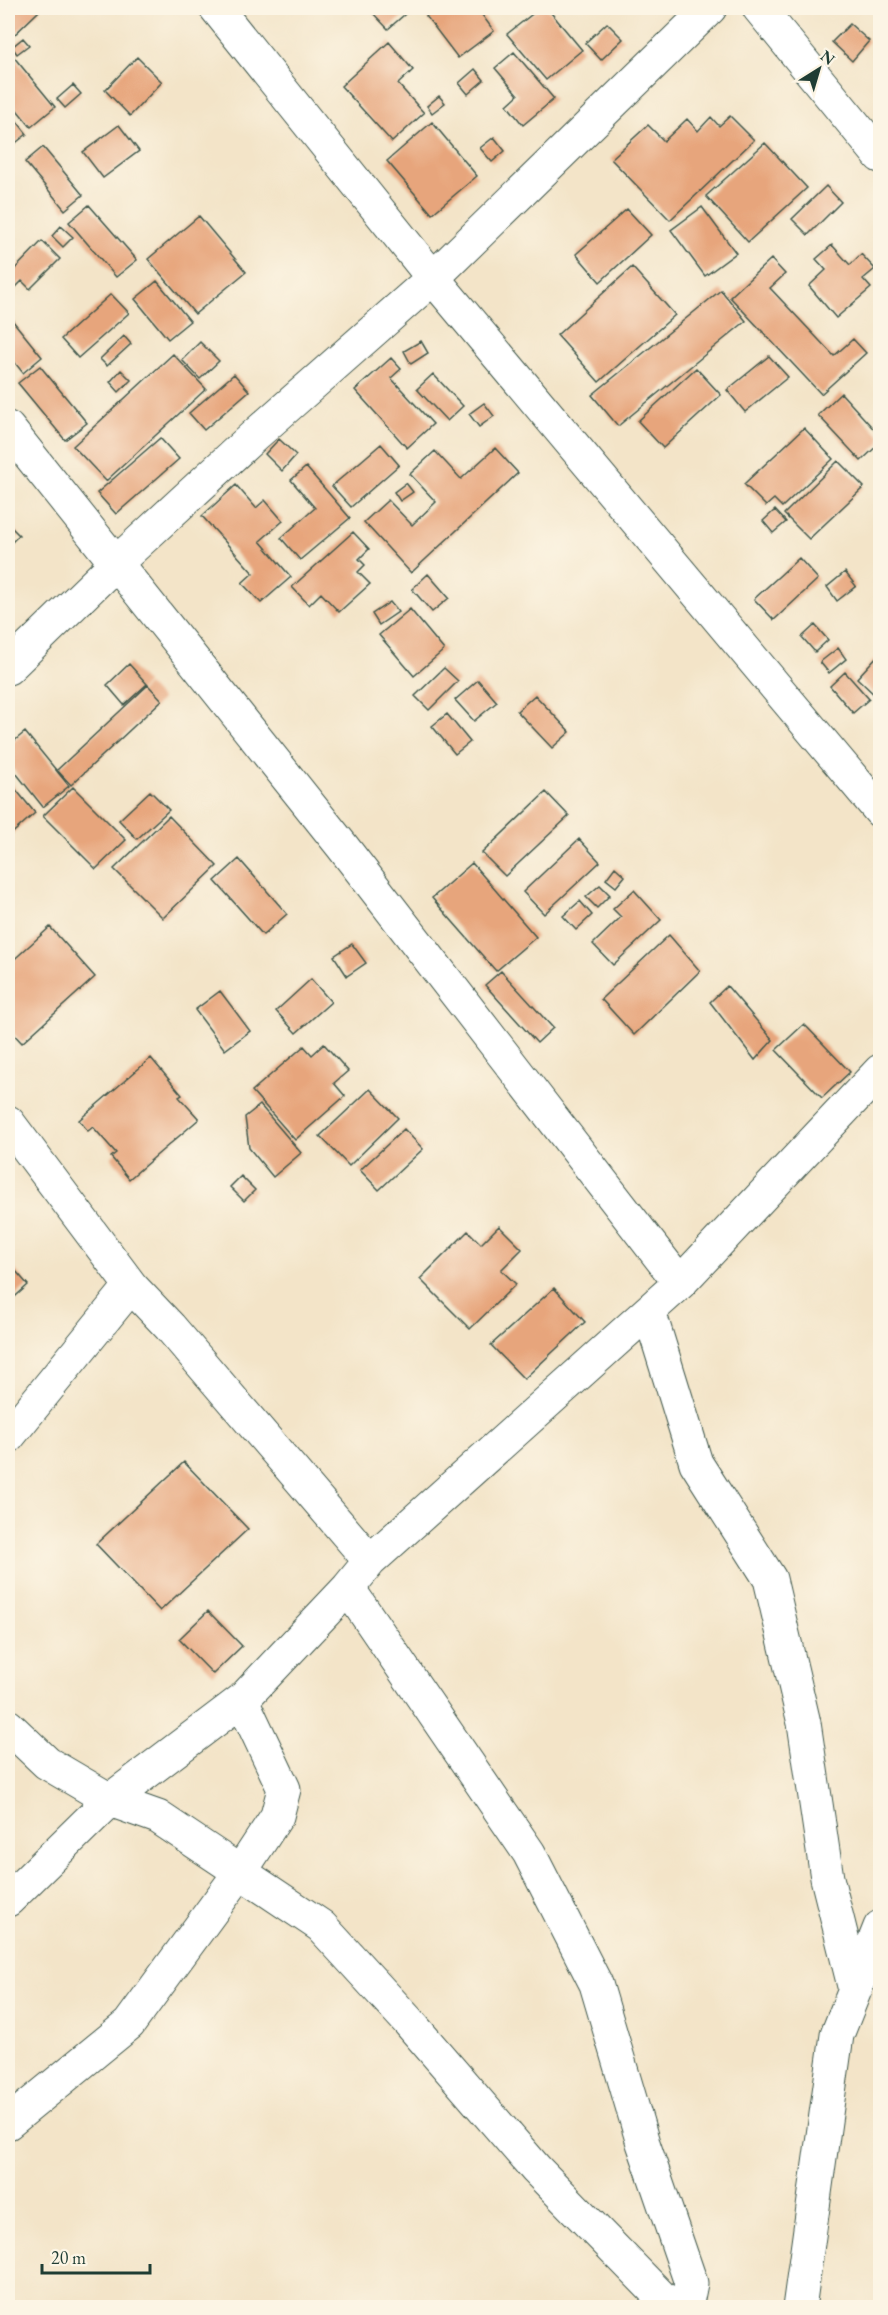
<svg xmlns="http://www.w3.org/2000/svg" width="888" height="2315" font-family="'EB Garamond',serif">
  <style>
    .building { fill: #e7a57b }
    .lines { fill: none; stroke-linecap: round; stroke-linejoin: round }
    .street-casing { stroke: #3f564a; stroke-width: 35 }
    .street { stroke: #fff; stroke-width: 33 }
  </style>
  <rect width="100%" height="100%" fill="#fcf5e5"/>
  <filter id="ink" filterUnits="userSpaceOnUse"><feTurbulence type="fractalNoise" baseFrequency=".0167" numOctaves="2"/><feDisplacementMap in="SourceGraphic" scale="12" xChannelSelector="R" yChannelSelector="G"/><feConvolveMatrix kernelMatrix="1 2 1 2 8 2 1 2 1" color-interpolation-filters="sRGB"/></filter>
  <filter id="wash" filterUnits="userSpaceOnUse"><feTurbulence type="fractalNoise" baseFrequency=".008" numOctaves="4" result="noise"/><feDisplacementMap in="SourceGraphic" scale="24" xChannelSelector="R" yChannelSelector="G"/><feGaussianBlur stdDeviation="1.35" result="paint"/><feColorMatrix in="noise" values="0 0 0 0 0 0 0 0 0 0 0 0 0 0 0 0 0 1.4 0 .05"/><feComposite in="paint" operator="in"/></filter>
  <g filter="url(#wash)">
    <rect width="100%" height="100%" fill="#f3e4c8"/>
    <g id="blocks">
      <!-- building -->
      <path class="building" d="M8,8h29l3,2 -30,29 -2,-2z
        M373,8h39l-24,21 -18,-19z
        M438,8h39l17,23 -36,27 -32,-42z
        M540,8h7l35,42 -36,30 -39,-46z
        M607,23l16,16 -22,21 -16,-17z
        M850,24l19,17 -17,20 -20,-19z
        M23,38l6,7 -12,9 -5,-7z
        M389,42l24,28 -15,14 26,29 -32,29 -51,-56z
        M8,50l47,57 -24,20 -23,-28z
        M514,52l40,47 -31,26 -16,-20 11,-10 -23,-27z
        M137,57l25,25 -32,34 -25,-26z
        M475,69l9,11 -16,14 -9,-11z
        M73,85l8,9 -16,14 -8,-9z
        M439,96l6,7 -13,10 -5,-7z
        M8,110l19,24 -19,15z
        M730,116l24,24 -84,80 -59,-61 37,-34 16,16 23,-22 11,12 13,-14 8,9z
        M432,122l45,54 -45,38 -45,-53z
        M119,125l20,26 -36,27 -20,-26z
        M494,137l11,14 -13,11 -12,-14z
        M765,143l42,45 -59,54 -42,-46z
        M43,147l40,48 -18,15 -40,-48z
        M826,186l15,16 -33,33 -16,-16z
        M89,205l48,55 -21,17 -47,-55z
        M702,207l34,46 -31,23 -34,-46z
        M627,209l24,26 -51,47 -24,-28z
        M199,216l47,56 -51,42 -47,-55z
        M61,226l12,11 -10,10 -11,-11z
        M42,241l18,18 -30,30 -8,-8 -14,14v-19z
        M832,245l18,20 11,-11 14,15 -12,10 8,9 -35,30 -27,-32 17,-16 -10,-11z
        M771,259l14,15 -15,14 64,68 19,-17 13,14 -45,41 -91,-97z
        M632,267l43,48 -76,67 -42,-47z
        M157,281l33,40 -22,18 -33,-40z
        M721,290l25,31 -128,105 -26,-31z
        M111,294l18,19 -51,45 -17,-19z
        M8,315l34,42 -19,16 -15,-19z
        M124,336l7,8 -24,22 -7,-7z
        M421,341l7,12 -17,11 -7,-13z
        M200,342l19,19 -19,18 -18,-19z
        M173,354l33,35 -100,92 -33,-35z
        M769,356l19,21 -43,35 -18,-22z
        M391,358l10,11 -10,9 42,46 -26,24 -52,-58z
        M40,366l47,57 -22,17 -47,-57z
        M696,368l25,27 -58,53 -25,-27z
        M121,370l10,10 -12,12 -9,-10z
        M234,374l15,17 -45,39 -15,-17z
        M433,374l30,32 -16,15 -30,-32z
        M841,393l39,43v7l-19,18 -43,-46z
        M484,403l10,13 -15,11 -10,-13z
        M804,428l29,31 -51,48 -8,-8 -8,7 -22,-22z
        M160,438l19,21 -63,55 -19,-21z
        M279,439l17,16 -14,16 -17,-17z
        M381,444l18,21 -48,42 -19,-21z
        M495,448l23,25 -107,100 -47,-51 24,-22 24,25 24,-23 -26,-28 25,-23 26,28z
        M838,461l26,26 -55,52 -25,-25z
        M306,467l44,51 -50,42 -19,-22 34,-30 -24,-28z
        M406,483l7,9 -13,9 -6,-9z
        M236,485l20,23 9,-8 18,21 -23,20 31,36 -30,26 -19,-20 11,-10 -51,-57z
        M775,510l11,12 -13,11 -10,-12z
        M8,524l11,11 -11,11z
        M353,532l16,17 -10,10 6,6 -7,7 12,12 -31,28 -18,-19 -12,12 -17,-18z
        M799,558l19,21 -44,41 -20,-21z
        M845,572l11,14 -19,15 -10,-14z
        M428,574l21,24 -17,14 -20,-23z
        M390,602l8,10 -19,13 -7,-11z
        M410,609l34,41 -30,26 -35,-41z
        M815,625l13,15 -13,12 -13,-15z
        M838,648l8,11 -17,14 -9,-11z
        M880,653v47l-23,-22z
        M129,664l18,20 -23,21 -17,-20z
        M444,668l14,13 -29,29 -14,-14z
        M845,672l24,27 -16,14 -23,-27z
        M478,680l19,22 -23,19 -19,-21z
        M148,685l14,15 -91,85 -14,-15z
        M535,695l35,37 -18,16 -35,-37z
        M447,714l23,28 -15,12 -23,-28z
        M25,732l44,54 -26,21 -35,-44v-17z
        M8,780l27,33 -27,24z
        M73,787l53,53 -30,29 -53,-53z
        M150,791l19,19 -32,29 -18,-19z
        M546,792l23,24 -64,60 -23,-23z
        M169,816l48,50 -54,52 -49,-49z
        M579,839l21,23 -56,52 -21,-22z
        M239,859l48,55 -24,21 -48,-54z
        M472,863l64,74 -40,34 -64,-73z
        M615,867l10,9 -9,11 -10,-8z
        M600,885l10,10 -13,13 -11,-11z
        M634,890l27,30 -48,45 -20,-21 28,-27 -8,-8z
        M580,901l12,14 -16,15 -13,-14z
        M50,927l45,50 -73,66 -14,-15v-63z
        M669,935l31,36 -66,64 -33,-36z
        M352,944l14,19 -19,13 -13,-20z
        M501,971l52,57 -16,15 -52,-58z
        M311,979l20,23 -35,31 -20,-22z
        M727,986l46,54 -18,20 -45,-58z
        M220,991l30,40 -25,19 -30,-40z
        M804,1024l46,48 -28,26 -46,-48z
        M324,1044l24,27 -14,12 11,13 -50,44 -43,-49 52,-45 8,9z
        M151,1058l31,37 -3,2 20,22 -70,60 -18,-22 5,-4 -23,-26 -5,4 -9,-11z
        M370,1089l28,29 -49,48 -29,-30z
        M260,1105l41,48 -28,24 -24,-29 -4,-31z
        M404,1129l19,20 -44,41 -19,-20z
        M241,1176l14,14 -11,11 -14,-14z
        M499,1226l23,23 -21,21 15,14 -46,45 -50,-50 48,-48 13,13z
        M8,1262l20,23 -20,18z
        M554,1288l31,34 -61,57 -33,-34z
        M184,1462l64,67 -88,82 -64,-67z
        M208,1611l34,35 -29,28 -34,-35z"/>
    </g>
  </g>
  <g filter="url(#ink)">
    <use href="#blocks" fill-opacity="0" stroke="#3f564a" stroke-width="1.5"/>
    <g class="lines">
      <!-- street casing -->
      <g class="street-casing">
        <path id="street" d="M216,8l217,270 447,533
          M759,8l121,148
          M8,428l334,418 338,437
          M8,668l107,-104 140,-129 178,-157 277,-270
          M8,1122l123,164 39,41 200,234
          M649,1311l47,152 74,116 34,144 23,155 28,112
          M8,1437l123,-151
          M348,1588l181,265 67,131 47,159 48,140 -5,25
          M8,1726l39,37 63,37 48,17 163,109 87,95 128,148 136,139
          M8,1900l102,-100 132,-100 106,-112 22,-27 310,-278 200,-212
          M8,2123l121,-99 112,-153 36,-55 7,-27 -42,-89
          M799,2308l38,-273 43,-108"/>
      </g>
      <!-- street -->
      <use href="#street" class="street"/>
    </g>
  </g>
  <!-- margin -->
  <rect width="888" height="2315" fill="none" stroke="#fcf5e5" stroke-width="30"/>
  <!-- north arrow -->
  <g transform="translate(819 69) rotate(37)" stroke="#fcf5e5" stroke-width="4.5" paint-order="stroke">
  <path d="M0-4.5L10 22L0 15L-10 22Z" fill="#1f3d34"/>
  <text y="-9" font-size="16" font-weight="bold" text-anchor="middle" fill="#1f3d34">N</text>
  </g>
  <!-- scale -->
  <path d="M42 2264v9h108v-9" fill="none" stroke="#1f3d34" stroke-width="3"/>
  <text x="51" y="2264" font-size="18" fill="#1f3d34" stroke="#fcf5e5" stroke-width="4.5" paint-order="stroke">20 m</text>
</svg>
